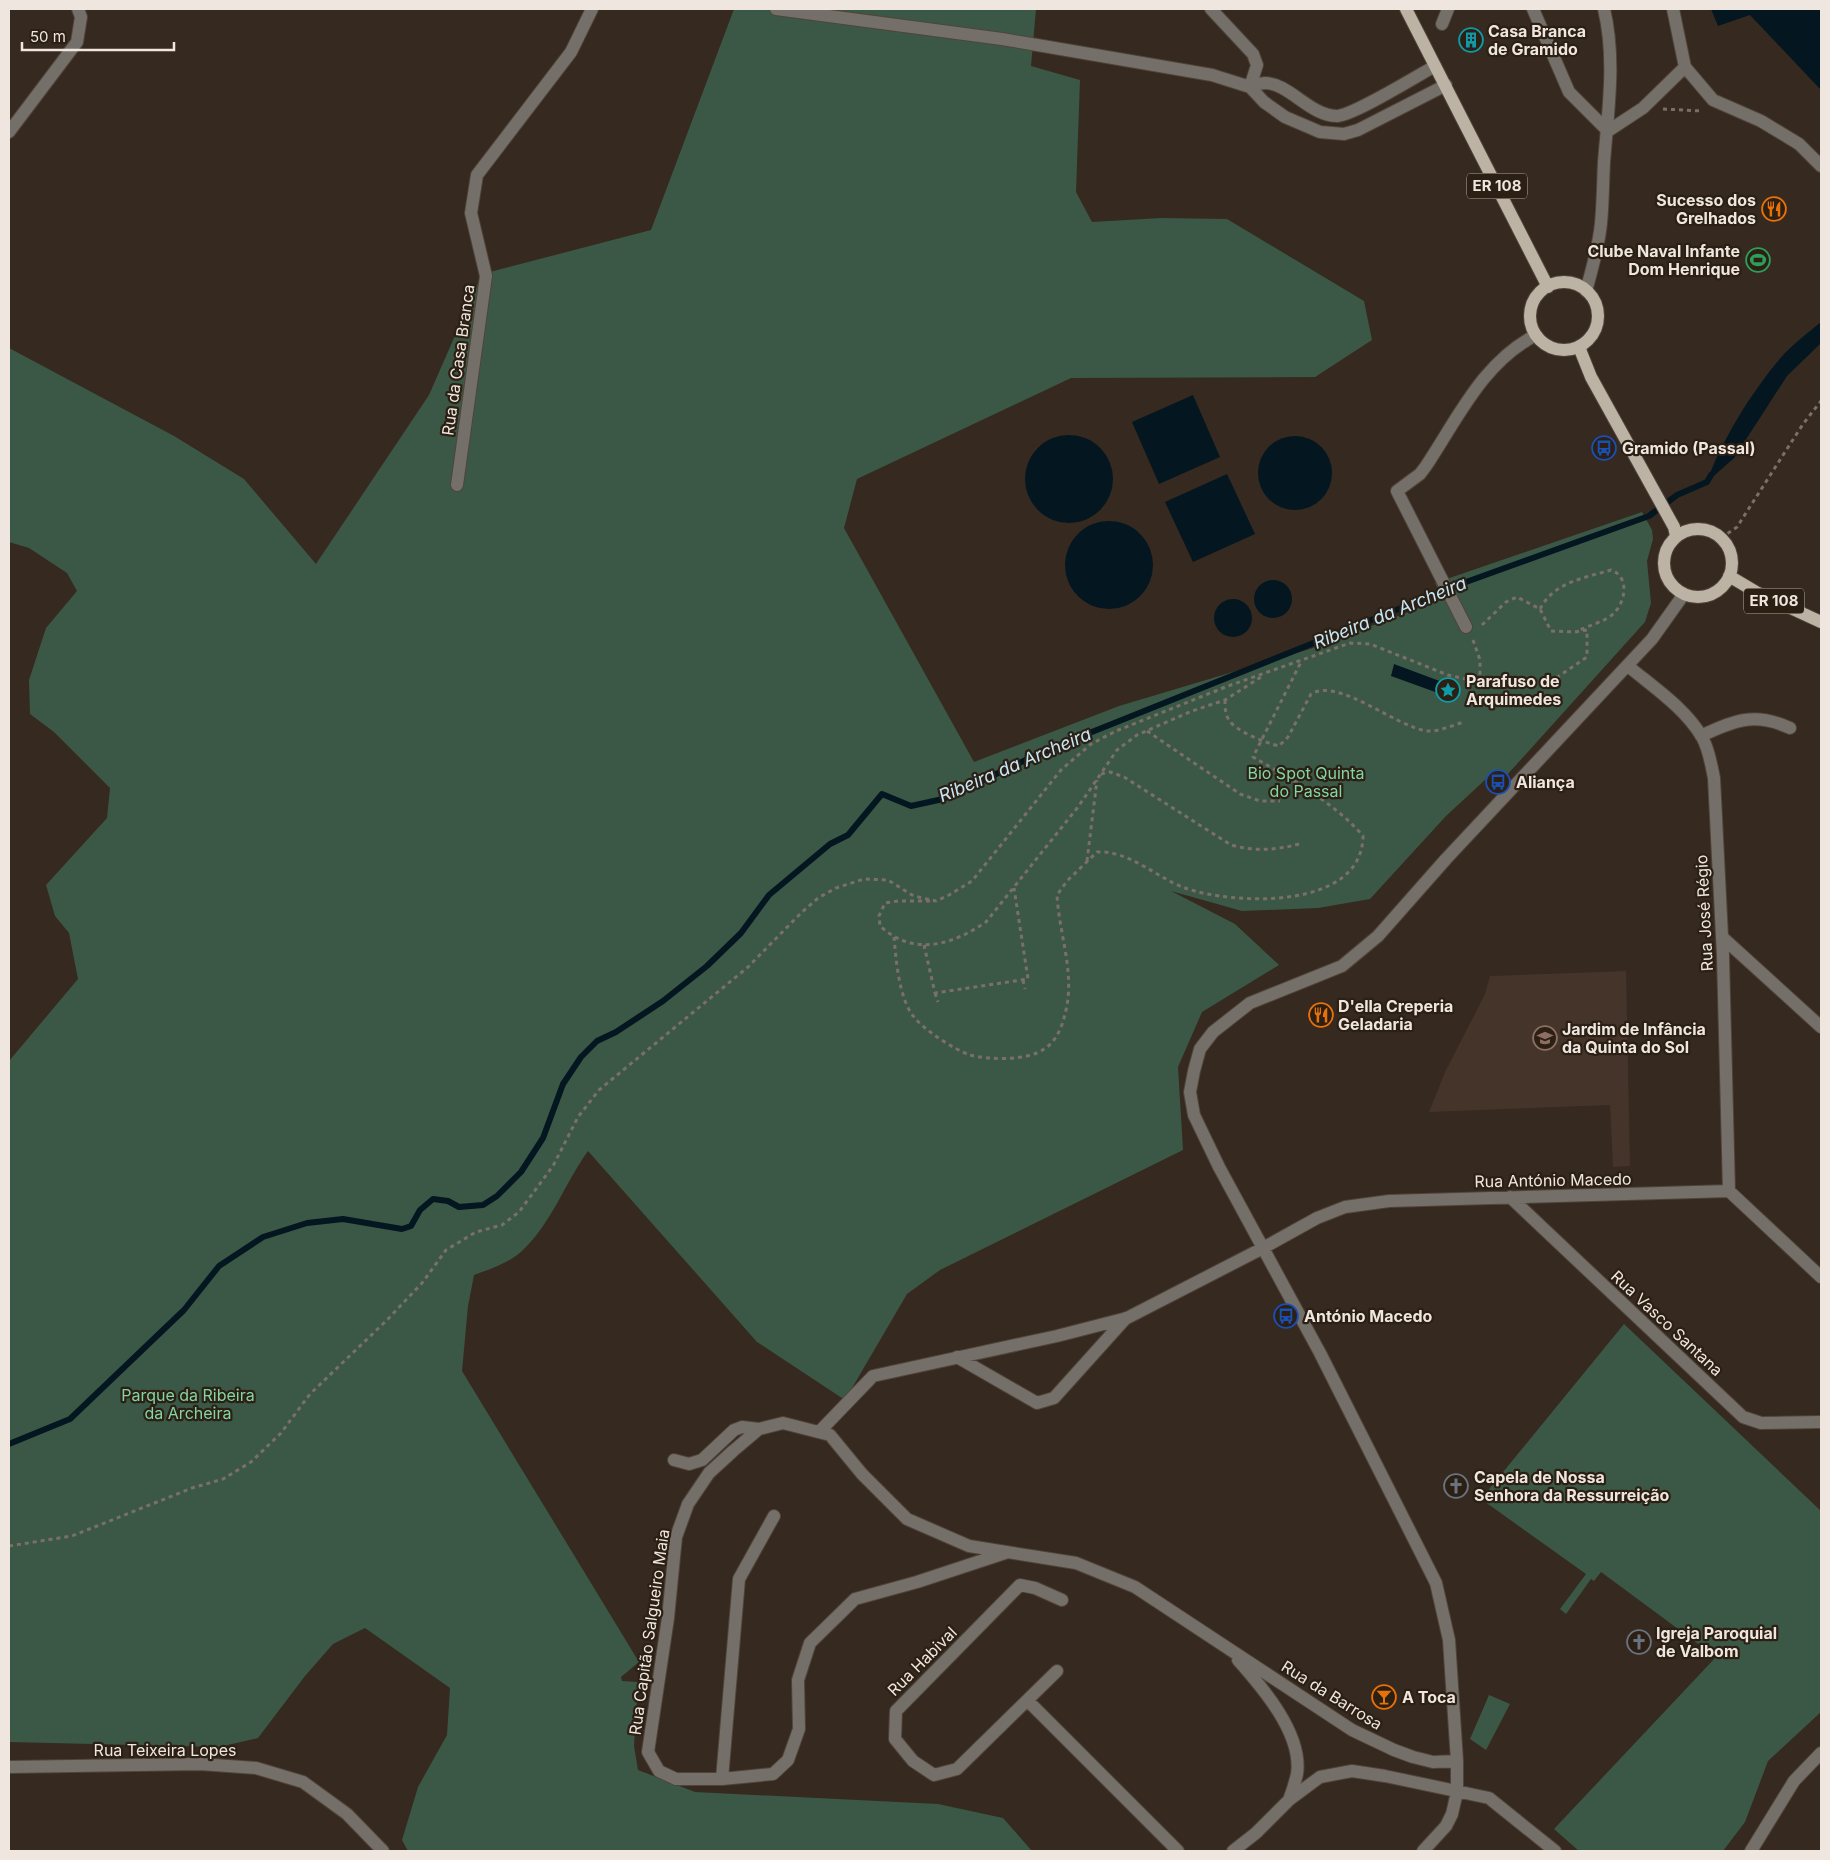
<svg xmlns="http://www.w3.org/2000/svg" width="1830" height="1860" font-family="Inter,sans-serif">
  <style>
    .education { fill: #443429 }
    .green { fill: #3b5846 }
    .water { fill: #041720 }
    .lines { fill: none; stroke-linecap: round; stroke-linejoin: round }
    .stream { stroke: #041720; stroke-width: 6 }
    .minor-casing { stroke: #50443a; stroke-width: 14 }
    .major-casing { stroke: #50443a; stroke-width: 14 }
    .path { stroke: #7b7067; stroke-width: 3; stroke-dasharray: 4 4; stroke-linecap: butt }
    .minor { stroke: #747069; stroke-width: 12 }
    .major { stroke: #bdb3a5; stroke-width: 12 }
    .labels { text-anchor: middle; stroke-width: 4.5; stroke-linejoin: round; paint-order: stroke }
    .shield { fill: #2c2015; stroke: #b4aba2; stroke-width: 1 }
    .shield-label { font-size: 15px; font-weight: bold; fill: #efe7df }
    .poi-label { font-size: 16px; font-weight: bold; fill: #efe7df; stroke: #2c2015; text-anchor: start }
    .street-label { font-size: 16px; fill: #efe7df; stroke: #2c2015 }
    .park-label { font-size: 16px; fill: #82d5a4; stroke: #2c2015 }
    .water-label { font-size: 18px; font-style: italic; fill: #c5e7f8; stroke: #2c2015 }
  </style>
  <rect width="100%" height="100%" fill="#36291f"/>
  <!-- education -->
  <path class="education" d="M1626,971l4,195 -17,1 -3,-62 -181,7 16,-40 40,-78 5,-18z"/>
  <!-- green -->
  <path class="green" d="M734,9h302l-5,57 49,14 -4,112 16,30 69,-4 66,1 137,82 8,39 -57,37 -244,1 -214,101 -13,49 130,234 145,-56 191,-57 133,-50 -8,-16 207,-71 10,18 1,9 -6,22 4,42 -6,19 -138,153 -21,4 -40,37 -76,83 -52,9 -76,3 -71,-20 64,33 44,41 -77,47 -24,55 5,83 -243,120 -33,24 -62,106 -88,-58 -169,-191c-23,32 -37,73 -66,100 -13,12 -32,18 -48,24l-6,31 -6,65 177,291 -18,15 1,4 16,1 -4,64 4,24 57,22 243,12 65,14 29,33h-624l-6,-11 16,-53 29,-52 3,-47 -85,-60 -32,16 -28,32 -47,62 -39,9 -210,-5v-681l69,-82 -9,-46 -14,-17 -9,-31 61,-67 3,-30 -56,-56 -24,-18 -1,-34 17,-52 31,-37 -10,-18 -38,-25 -20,-6v-194l165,88 70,43 72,85 113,-169 53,-121 169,-44z
    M1624,1324l197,187v201l-53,49 -23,61 -22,29h-144l-25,-22 162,-172 -115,-85 -7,9 -3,-2 -25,35 -6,-5 26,-35 -105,-75z
    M1489,1695l21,9 -24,46 -16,-11z"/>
  <!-- water -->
  <path class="water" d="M1711,9h110v81l-71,-75 -32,11z
    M1821,322v21l-34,33 -53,82 -27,24c13,-40 50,-99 79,-130 11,-11 24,-21 35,-30z
    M1193,395l27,62 -61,27 -27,-62z
    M1025 479a44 44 0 1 1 88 0a44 44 0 1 1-88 0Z
    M1258 473a37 37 0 1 1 74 0a37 37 0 1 1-74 0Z
    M1227,474l28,60 -62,28 -28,-60z
    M1065 565a44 44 0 1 1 88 0a44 44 0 1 1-88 0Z
    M1254 599a19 19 0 1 1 38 0a19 19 0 1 1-38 0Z
    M1214 618a19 19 0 1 1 38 0a19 19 0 1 1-38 0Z
    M1394,664l59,22 -4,11 -58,-21z"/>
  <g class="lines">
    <!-- stream -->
    <path class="stream" d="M9,1444l61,-25 114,-109 35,-44 44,-29 44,-14 36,-4 59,10 9,-3 9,-16 13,-11 15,2 11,6 24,-2 14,-9 24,-24 22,-34 20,-54 18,-27 16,-16 19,-9 47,-31 44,-35 34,-33 28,-38 61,-51 18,-9 34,-41 29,12 32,-7 104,-49 419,-168 183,-66 28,-21 30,-13 4,-7"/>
    <!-- minor casing -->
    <g class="minor-casing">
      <path id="minor" d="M776,9l226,30 210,36 38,12 14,15 21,15 35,15 24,2 14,-4 88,-45
        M1211,9l42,45 4,11 -7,22
        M1533,9l36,83 39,39
        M1673,9l12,58 28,33 48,21 38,23 22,22
        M1442,24l6,-15
        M1250,87c4,-1 10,-4 15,-4 24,0 45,33 72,33 17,-1 80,-40 98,-50
        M1608,131l35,-23 42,-41
        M9,132l68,-90 4,-25 -3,-8
        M1586,291c6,-22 13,-45 15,-68 2,-20 2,-41 3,-61 4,-51 12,-103 0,-153
        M457,485l29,-209 -15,-63 6,-38 94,-123 21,-43
        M1466,627l-69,-136 23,-17 6,-8c32,-48 57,-104 110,-131
        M1628,666c25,21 57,42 74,71 7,12 9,27 12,41l9,178 6,235
        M1701,736c33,-16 54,-24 89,-8
        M1722,937l99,90
        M1510,1197l233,220 18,6 60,-1
        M957,1357l80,46 17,-5 72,-80
        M819,1432l54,-56 184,-40 70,-18 136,-70 54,-30 28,-11 44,-6 340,-10 92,86
        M674,1460l15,4 13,-4 32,-30 8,-3 17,2
        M1005,1553l-88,29 -62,17 -45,44 -12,37 1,49 -11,31 -15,14 -51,5h-46l-17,-8 -11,-19 20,-134 8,-81 12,-33 21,-31 24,-22 26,-22 24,-6 47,12 32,39 45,45 62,27 107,17 59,24 217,143 42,20 19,7 20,5 24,-1
        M1238,1660c24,27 65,74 59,114 -2,9 -5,18 -8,26l31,-23 32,-6 33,5 104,22 66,53
        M1057,1671l-100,98 -23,6 -21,-14 -18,-22 1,-28 124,-126 15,3 27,12
        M1028,1701l150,150
        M9,1767l191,-3 56,4 47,14 44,32 36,37
        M722,1779l17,-200 35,-63
        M1233,1851l23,-18 33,-33
        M1423,1851l23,-25 6,-12 5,-22v-31l-8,-121 -13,-57 -116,-230 -101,-186 -25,-52 -4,-23 4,-21 6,-22 13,-17 37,-29 92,-37 36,-30 68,-77 206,-220 32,-45
        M1751,1851l43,-70 27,-28"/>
    </g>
    <!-- major casing -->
    <g class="major-casing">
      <path id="major" d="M1406,9l142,278
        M1530 316a34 34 0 1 1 68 0a34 34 0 1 1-68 0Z
        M1579,347l12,30 83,150 2,9
        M1664 563a34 34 0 1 1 68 0a34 34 0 1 1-68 0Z
        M1729,576l27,16 65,30"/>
    </g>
    <!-- path -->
    <path class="path" d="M1663,109l39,2
      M1721,538l16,-11 66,-103 18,-23
      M1540,609c14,-27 44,-31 71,-39 18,6 15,30 4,42 -8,9 -25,13 -35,18
      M1473,640l7,20v22
      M1225,700c0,7 0,14 4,20 6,11 37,23 50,26l9,-9 23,-43c27,-17 85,33 116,37 12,1 26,-6 37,-9
      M1147,731l93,63 20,7h20
      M1101,774l9,-2 14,5 107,68c26,7 46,5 72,-2
      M1087,861l10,-81
      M930,901h-32l-13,2 -6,13 1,10c34,31 72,19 106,-4l92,-115 39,-57 20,-15 55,-24 33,-11 36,-23
      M894,937c2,23 5,62 20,80 10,13 41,33 56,38 19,5 58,6 74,-6 12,-7 18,-22 21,-35 11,-40 -6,-79 -8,-119l10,-14 30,-29c32,-2 60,26 88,36 48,17 177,23 178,-52 -27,-32 -73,-58 -110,-79l48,-95
      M924,945l11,48 93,-14 -14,-91
      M1023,980l2,9
      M935,993l3,9
      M9,1546l63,-10 120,-48 31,-9 28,-17 30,-29 29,-39 77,-74 35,-37 24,-33 30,-18 26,-7 17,-13 34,-46 25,-49 21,-27 149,-123 53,-54 17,-15 18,-10 28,-9 24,1 24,15 10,3 14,3 13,-6 23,-14 89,-111 30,-26 25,-13 112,-45 122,-43 20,1 78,31 57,13 48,-8 34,-23v-27l-12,2 -24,-1 -11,-22 -23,-12 -11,5 -24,23"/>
    <!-- minor -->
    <use href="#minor" class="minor"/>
    <!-- major -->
    <use href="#major" class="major"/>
  </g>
  <!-- icons -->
  <defs>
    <g id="building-ring" transform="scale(1.25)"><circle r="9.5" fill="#2c2015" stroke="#0f9aa8" stroke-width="1.5"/><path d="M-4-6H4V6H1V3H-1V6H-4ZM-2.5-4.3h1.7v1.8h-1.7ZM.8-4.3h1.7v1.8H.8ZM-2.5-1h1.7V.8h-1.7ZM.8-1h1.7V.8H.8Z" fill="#0f9aa8"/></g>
    <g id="restaurant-ring" transform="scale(1.25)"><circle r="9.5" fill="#2c2015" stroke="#e8710a" stroke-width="1.5"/><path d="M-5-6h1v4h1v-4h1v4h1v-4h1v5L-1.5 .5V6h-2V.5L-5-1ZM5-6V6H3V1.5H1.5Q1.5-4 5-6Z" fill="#e8710a"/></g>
    <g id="stadium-ring" transform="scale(1.25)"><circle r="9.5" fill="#2c2015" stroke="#2e9e5b" stroke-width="1.5"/><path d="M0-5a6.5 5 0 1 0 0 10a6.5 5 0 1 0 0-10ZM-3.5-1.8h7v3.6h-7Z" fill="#2e9e5b"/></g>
    <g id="bus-ring" transform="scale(1.25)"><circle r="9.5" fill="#2c2015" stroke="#1a4fb4" stroke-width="1.5"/><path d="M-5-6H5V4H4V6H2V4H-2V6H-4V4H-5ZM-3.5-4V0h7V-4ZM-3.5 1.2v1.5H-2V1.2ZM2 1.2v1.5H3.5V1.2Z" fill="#1a4fb4"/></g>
    <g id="sight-ring" transform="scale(1.25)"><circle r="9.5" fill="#2c2015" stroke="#0f9aa8" stroke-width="1.5"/><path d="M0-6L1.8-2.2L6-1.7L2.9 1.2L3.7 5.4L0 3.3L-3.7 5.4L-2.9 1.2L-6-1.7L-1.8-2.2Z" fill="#0f9aa8"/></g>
    <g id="school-ring" transform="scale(1.25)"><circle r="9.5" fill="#2c2015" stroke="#8d6e63" stroke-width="1.5"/><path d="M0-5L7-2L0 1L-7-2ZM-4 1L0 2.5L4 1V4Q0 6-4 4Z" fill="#8d6e63"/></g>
    <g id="church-ring" transform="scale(1.25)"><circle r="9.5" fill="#2c2015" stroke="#6b7280" stroke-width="1.5"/><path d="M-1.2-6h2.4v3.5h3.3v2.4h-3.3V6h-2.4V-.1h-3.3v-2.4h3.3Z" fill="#6b7280"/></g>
    <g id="bar-ring" transform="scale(1.25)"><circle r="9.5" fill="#2c2015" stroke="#e8710a" stroke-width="1.5"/><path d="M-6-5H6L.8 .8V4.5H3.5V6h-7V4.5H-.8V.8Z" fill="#e8710a"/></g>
  </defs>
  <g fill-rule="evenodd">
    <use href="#building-ring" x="1471" y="40"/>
    <use href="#restaurant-ring" x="1774" y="209"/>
    <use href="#stadium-ring" x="1758" y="260"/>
    <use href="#bus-ring" x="1604" y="448"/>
    <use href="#sight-ring" x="1448" y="690"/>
    <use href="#bus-ring" x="1498" y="782"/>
    <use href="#restaurant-ring" x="1321" y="1015"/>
    <use href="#school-ring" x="1545" y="1038"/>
    <use href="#bus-ring" x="1286" y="1316"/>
    <use href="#church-ring" x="1456" y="1486"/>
    <use href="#church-ring" x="1639" y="1642"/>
    <use href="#bar-ring" x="1384" y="1697"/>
  </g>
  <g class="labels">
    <!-- shield labels -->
    <g class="shield">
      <rect x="1467" y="173.5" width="60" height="25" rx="4"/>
      <rect x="1744" y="588.5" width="60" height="25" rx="4"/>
    </g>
    <g class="shield-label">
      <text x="1497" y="191">ER 108</text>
      <text x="1774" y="606">ER 108</text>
    </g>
    <!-- poi labels -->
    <g class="poi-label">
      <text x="1488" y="37">Casa Branca<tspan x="1488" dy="18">de Gramido</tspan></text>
      <text x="1756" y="206" text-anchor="end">Sucesso dos<tspan x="1756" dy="18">Grelhados</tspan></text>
      <text x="1740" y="257" text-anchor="end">Clube Naval Infante<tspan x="1740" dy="18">Dom Henrique</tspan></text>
      <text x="1622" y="454">Gramido (Passal)</text>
      <text x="1466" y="687">Parafuso de<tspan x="1466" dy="18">Arquimedes</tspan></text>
      <text x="1516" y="788">Aliança</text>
      <text x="1338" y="1012">D'ella Creperia<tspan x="1338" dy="18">Geladaria</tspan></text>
      <text x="1562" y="1035">Jardim de Infância<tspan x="1562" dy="18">da Quinta do Sol</tspan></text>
      <text x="1304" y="1322">António Macedo</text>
      <text x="1474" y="1483">Capela de Nossa<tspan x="1474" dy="18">Senhora da Ressurreição</tspan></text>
      <text x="1656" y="1639">Igreja Paroquial<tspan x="1656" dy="18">de Valbom</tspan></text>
      <text x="1402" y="1703">A Toca</text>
    </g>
    <!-- street labels -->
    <g class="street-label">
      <text transform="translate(458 360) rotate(-82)" y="6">Rua da Casa Branca</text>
      <text transform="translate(1704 913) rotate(-93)" y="6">Rua José Régio</text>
      <text transform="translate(1553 1180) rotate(-1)" y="6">Rua António Macedo</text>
      <text transform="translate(1667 1323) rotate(43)" y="6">Rua Vasco Santana</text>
      <text transform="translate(649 1632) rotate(-82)" y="6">Rua Capitão Salgueiro Maia</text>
      <text transform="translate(922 1661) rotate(-45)" y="6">Rua Habival</text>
      <text transform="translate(1332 1695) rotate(32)" y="6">Rua da Barrosa</text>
      <text x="165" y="1756">Rua Teixeira Lopes</text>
    </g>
    <!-- park labels -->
    <g class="park-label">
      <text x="1306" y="779">Bio Spot Quinta<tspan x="1306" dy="18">do Passal</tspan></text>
      <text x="188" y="1401">Parque da Ribeira<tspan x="188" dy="18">da Archeira</tspan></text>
    </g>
    <!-- water labels -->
    <g class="water-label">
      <text transform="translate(1390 613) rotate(-22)" y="6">Ribeira da Archeira</text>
      <text transform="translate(1015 765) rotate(-23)" y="6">Ribeira da Archeira</text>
    </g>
  </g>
  <!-- border -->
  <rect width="1830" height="1860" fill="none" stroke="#efe7df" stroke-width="20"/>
  <!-- scale -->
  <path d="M22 42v8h152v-8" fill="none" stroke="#efe7df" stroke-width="2.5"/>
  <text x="30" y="42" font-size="15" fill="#efe7df" stroke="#2c2015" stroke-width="4" paint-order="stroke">50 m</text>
</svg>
